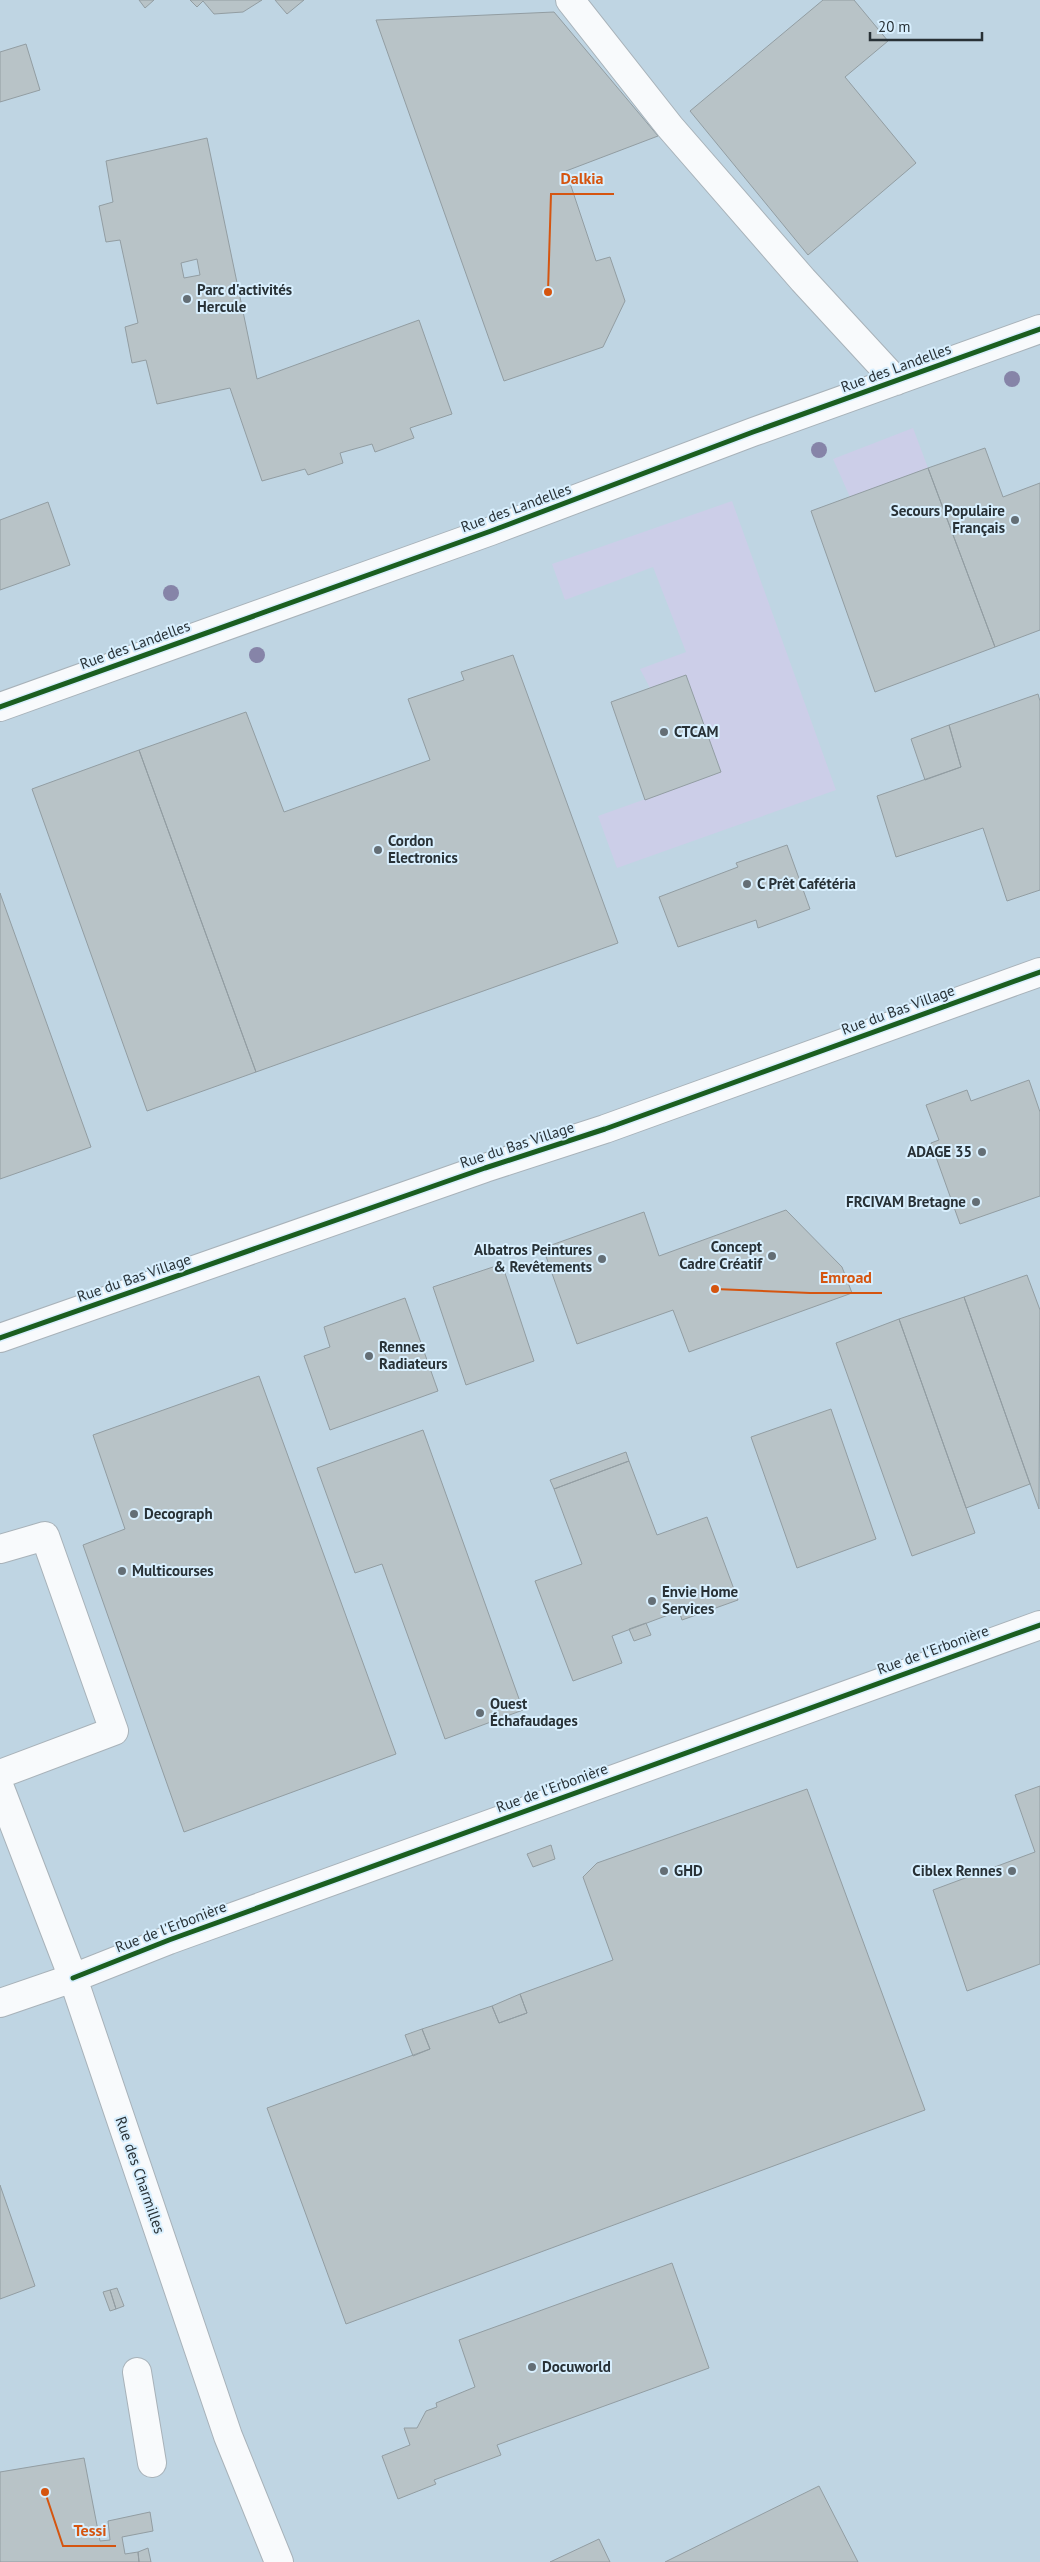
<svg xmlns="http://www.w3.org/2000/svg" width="1040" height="2562" font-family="'PT Sans',sans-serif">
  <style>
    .built { fill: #bfd5e3 }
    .green { fill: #cccee8 }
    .building { fill: #b8c3c7; stroke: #929da2; fill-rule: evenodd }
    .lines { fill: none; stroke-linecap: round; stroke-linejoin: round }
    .minor-casing { stroke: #a8b2b9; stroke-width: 30 }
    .minor { stroke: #f8fafc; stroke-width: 28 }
    .cycleway-casing { stroke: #d8effe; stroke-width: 8 }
    .cycleway { stroke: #1b5e20; stroke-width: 5 }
    .tree { fill: #8684a8 }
    .poi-dot { fill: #646e75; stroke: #d8effe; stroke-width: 2 }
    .labels { text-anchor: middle; stroke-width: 4; stroke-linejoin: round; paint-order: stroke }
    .poi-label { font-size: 15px; font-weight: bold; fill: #283136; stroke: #d8effe; text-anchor: start }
    .street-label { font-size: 15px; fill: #283136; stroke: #d8effe }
    .leader { fill: none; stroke: #d55510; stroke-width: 2 }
    .callout-dot { fill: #d55510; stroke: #d8effe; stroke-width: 2 }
    .callout-label { font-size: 16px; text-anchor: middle; font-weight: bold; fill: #d55510; stroke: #d8effe; stroke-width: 4; stroke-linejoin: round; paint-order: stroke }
  </style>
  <rect width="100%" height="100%" fill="#d3e0e9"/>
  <!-- built -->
  <path class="built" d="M0,0h1040v2562h-1040z"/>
  <!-- green -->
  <path class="green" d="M913,428l15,40 -78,29 -17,-38z
    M732,501l104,289 -219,78 -19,-52 123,-44 -35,-97 -36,13 -10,-19 46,-17 -33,-85 -88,33 -13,-36z"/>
  <!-- building -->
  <path class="building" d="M139,0h15l-9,8z
    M190,0h72l-19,12 -29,2 -11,-13 -6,6z
    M275,0h29l-17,14z
    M823,0h31l34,41 -43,36 71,86 -108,92 -118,-144z
    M554,12l104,124 -92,35 30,90 14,-4 15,44 -22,46 -99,34 -128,-361z
    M26,44l14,46 -40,12v-50z
    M207,138l50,241 162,-59 33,94 -42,14 4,10 -39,14 -3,-8 -32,9 3,10 -35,12 -3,-6 -43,12 -32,-93 -73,16 -11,-44 -14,3 -7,-36 13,-4 -18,-83 -14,2 -7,-36 14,-4 -7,-41zM197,259l3,16 -16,3 -3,-15z
    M985,448l18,49 37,-14v147l-45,17 -67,-179z
    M928,468l67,179 -120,45 -64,-181z
    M48,502l22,63 -70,25v-70z
    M513,655l105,288 -362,129 -117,-322 107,-38 38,100 146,-52 -22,-61 56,-19 -3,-8z
    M686,675l35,97 -76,28 -34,-98z
    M1038,694l2,7v189l-33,11 -24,-73 -87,29 -19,-61 84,-29 -12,-42z
    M949,725l12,42 -36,13 -14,-41z
    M139,750l117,322 -109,39 -115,-322z
    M787,845l23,64 -52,19 -2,-8 -78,27 -19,-50 79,-30 -2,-4z
    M0,893l91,254 -91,32z
    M1029,1080l11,32v84l-80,28 -29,-81 8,-3 -13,-35 41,-15 4,11z
    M786,1210l56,57 10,26 -163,59 -16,-42 -96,34 -34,-96 101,-36 15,44z
    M502,1264l32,97 -68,24 -33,-98z
    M1027,1275l13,35 -1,199 -75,-212z
    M964,1297l66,187 -64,24 -67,-189z
    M405,1298l33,93 -108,39 -26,-74 26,-9 -6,-20z
    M899,1319l76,214 -63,23 -76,-213z
    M259,1376l137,378 -212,78 -101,-287 42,-16 -32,-94z
    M831,1409l45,130 -79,29 -46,-131z
    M423,1430l100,280 -78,29 -63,-175 -27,9 -38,-105z
    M626,1452l3,9 -75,28 -4,-9z
    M629,1461l28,74 50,-18 31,83 -56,20 -3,-9 -67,25 10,27 -49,18 -38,-100 47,-17 -28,-75z
    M646,1623l5,12 -17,6 -5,-12z
    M1040,1786v178l-73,27 -34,-101 102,-38 -20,-57z
    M807,1789l118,321 -579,214 -79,-216 163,-59 -8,-20 70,-23 7,17 28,-10 -7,-19 93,-34 -30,-83 14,-14z
    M551,1845l4,14 -22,8 -6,-13z
    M520,1994l7,19 -28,10 -7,-17z
    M422,2029l8,20 -17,7 -8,-21z
    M0,2185l35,101 -35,13z
    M672,2263l37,105 -212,77 4,10 -67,25 2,4 -38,15 -16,-43 28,-11 -6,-17h13l9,-17 11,-4 -1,-4 39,-16 -16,-47z
    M117,2288l7,18 -8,3 -6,-19z
    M110,2290l6,19 -6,2 -7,-19z
    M84,2458l16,83 10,-1 -2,-19 42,-9 3,19 -31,6 3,17 13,-2 1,10h-139v-90z
    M819,2486l39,76h-193z
    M599,2539l11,23h-60z
    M148,2548l3,14h-12l-1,-10z"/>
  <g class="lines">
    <!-- minor casing -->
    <g class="minor-casing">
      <path id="minor" d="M570,0l100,127 133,153 93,101
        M0,707l491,-176 262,-99 287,-103
        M0,1338l485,-170 120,-39 435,-157
        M0,1549l45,-13 69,195 -114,43
        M0,1788l73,190 155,458 51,126
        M0,2003l73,-25 96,-38 871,-315
        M137,2372l15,91"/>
    </g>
    <!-- minor -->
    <use href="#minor" class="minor"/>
    <!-- cycleway casing -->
    <g class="cycleway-casing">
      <path id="cycleway" d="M0,707l491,-176 262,-99 287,-103
        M0,1338l485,-170 120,-39 435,-157
        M73,1978l96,-38 871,-315"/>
    </g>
    <!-- cycleway -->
    <use href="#cycleway" class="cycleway"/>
  </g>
  <!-- trees -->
  <g class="tree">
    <circle cx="1012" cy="379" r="8"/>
    <circle cx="819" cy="450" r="8"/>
    <circle cx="171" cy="593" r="8"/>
    <circle cx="257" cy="655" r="8"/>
  </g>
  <!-- markers -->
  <g class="poi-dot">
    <circle cx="187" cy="299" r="5"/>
    <circle cx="1015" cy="520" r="5"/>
    <circle cx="664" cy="732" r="5"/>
    <circle cx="378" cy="850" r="5"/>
    <circle cx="747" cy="884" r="5"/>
    <circle cx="982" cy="1152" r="5"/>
    <circle cx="976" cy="1202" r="5"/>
    <circle cx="772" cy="1256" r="5"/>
    <circle cx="602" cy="1259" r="5"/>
    <circle cx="369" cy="1356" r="5"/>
    <circle cx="134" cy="1514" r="5"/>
    <circle cx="122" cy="1571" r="5"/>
    <circle cx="652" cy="1601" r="5"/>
    <circle cx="480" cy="1713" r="5"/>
    <circle cx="664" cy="1871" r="5"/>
    <circle cx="1012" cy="1871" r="5"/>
    <circle cx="532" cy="2367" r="5"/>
  </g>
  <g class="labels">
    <!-- poi labels -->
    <g class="poi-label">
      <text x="197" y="295">Parc d'activités<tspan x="197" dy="17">Hercule</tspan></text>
      <text x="1005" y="516" text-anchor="end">Secours Populaire<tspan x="1005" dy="17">Français</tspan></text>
      <text x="674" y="737">CTCAM</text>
      <text x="388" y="846">Cordon<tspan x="388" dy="17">Electronics</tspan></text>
      <text x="757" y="889">C Prêt Cafétéria</text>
      <text x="972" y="1157" text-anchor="end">ADAGE 35</text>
      <text x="966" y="1207" text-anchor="end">FRCIVAM Bretagne</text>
      <text x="762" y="1252" text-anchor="end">Concept<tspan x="762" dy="17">Cadre Créatif</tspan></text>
      <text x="592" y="1255" text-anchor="end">Albatros Peintures<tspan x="592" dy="17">&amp; Revêtements</tspan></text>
      <text x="379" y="1352">Rennes<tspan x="379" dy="17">Radiateurs</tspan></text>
      <text x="144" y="1519">Decograph</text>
      <text x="132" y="1576">Multicourses</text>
      <text x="662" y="1597">Envie Home<tspan x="662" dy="17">Services</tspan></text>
      <text x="490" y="1709">Ouest<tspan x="490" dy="17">Échafaudages</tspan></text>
      <text x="674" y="1876">GHD</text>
      <text x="1002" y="1876" text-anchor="end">Ciblex Rennes</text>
      <text x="542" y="2372">Docuworld</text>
    </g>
    <!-- street labels -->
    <g class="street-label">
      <text transform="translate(896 368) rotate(-20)" y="5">Rue des Landelles</text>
      <text transform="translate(516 508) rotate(-20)" y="5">Rue des Landelles</text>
      <text transform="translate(135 645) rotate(-20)" y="5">Rue des Landelles</text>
      <text transform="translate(898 1010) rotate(-20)" y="5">Rue du Bas Village</text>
      <text transform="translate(517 1145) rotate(-18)" y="5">Rue du Bas Village</text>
      <text transform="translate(134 1278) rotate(-19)" y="5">Rue du Bas Village</text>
      <text transform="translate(933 1650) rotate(-20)" y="5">Rue de l'Erbonière</text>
      <text transform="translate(552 1788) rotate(-20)" y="5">Rue de l'Erbonière</text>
      <text transform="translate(171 1927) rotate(-21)" y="5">Rue de l'Erbonière</text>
      <text transform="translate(140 2175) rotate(71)" y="5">Rue des Charmilles</text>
    </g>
  </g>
  <!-- callouts -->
  <path class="leader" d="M548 292L551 194H614M715 1289L810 1293H882M45 2492L63 2546H116"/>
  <g class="callout-dot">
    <circle cx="548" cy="292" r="5"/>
    <circle cx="715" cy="1289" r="5"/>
    <circle cx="45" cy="2492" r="5"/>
  </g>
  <g class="callout-label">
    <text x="582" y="184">Dalkia</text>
    <text x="846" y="1283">Emroad</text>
    <text x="90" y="2536">Tessi</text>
  </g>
  <!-- scale -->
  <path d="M870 32v8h112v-8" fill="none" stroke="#283136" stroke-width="2.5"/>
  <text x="878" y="32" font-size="15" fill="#283136" stroke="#d8effe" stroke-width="4" paint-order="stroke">20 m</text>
</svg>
